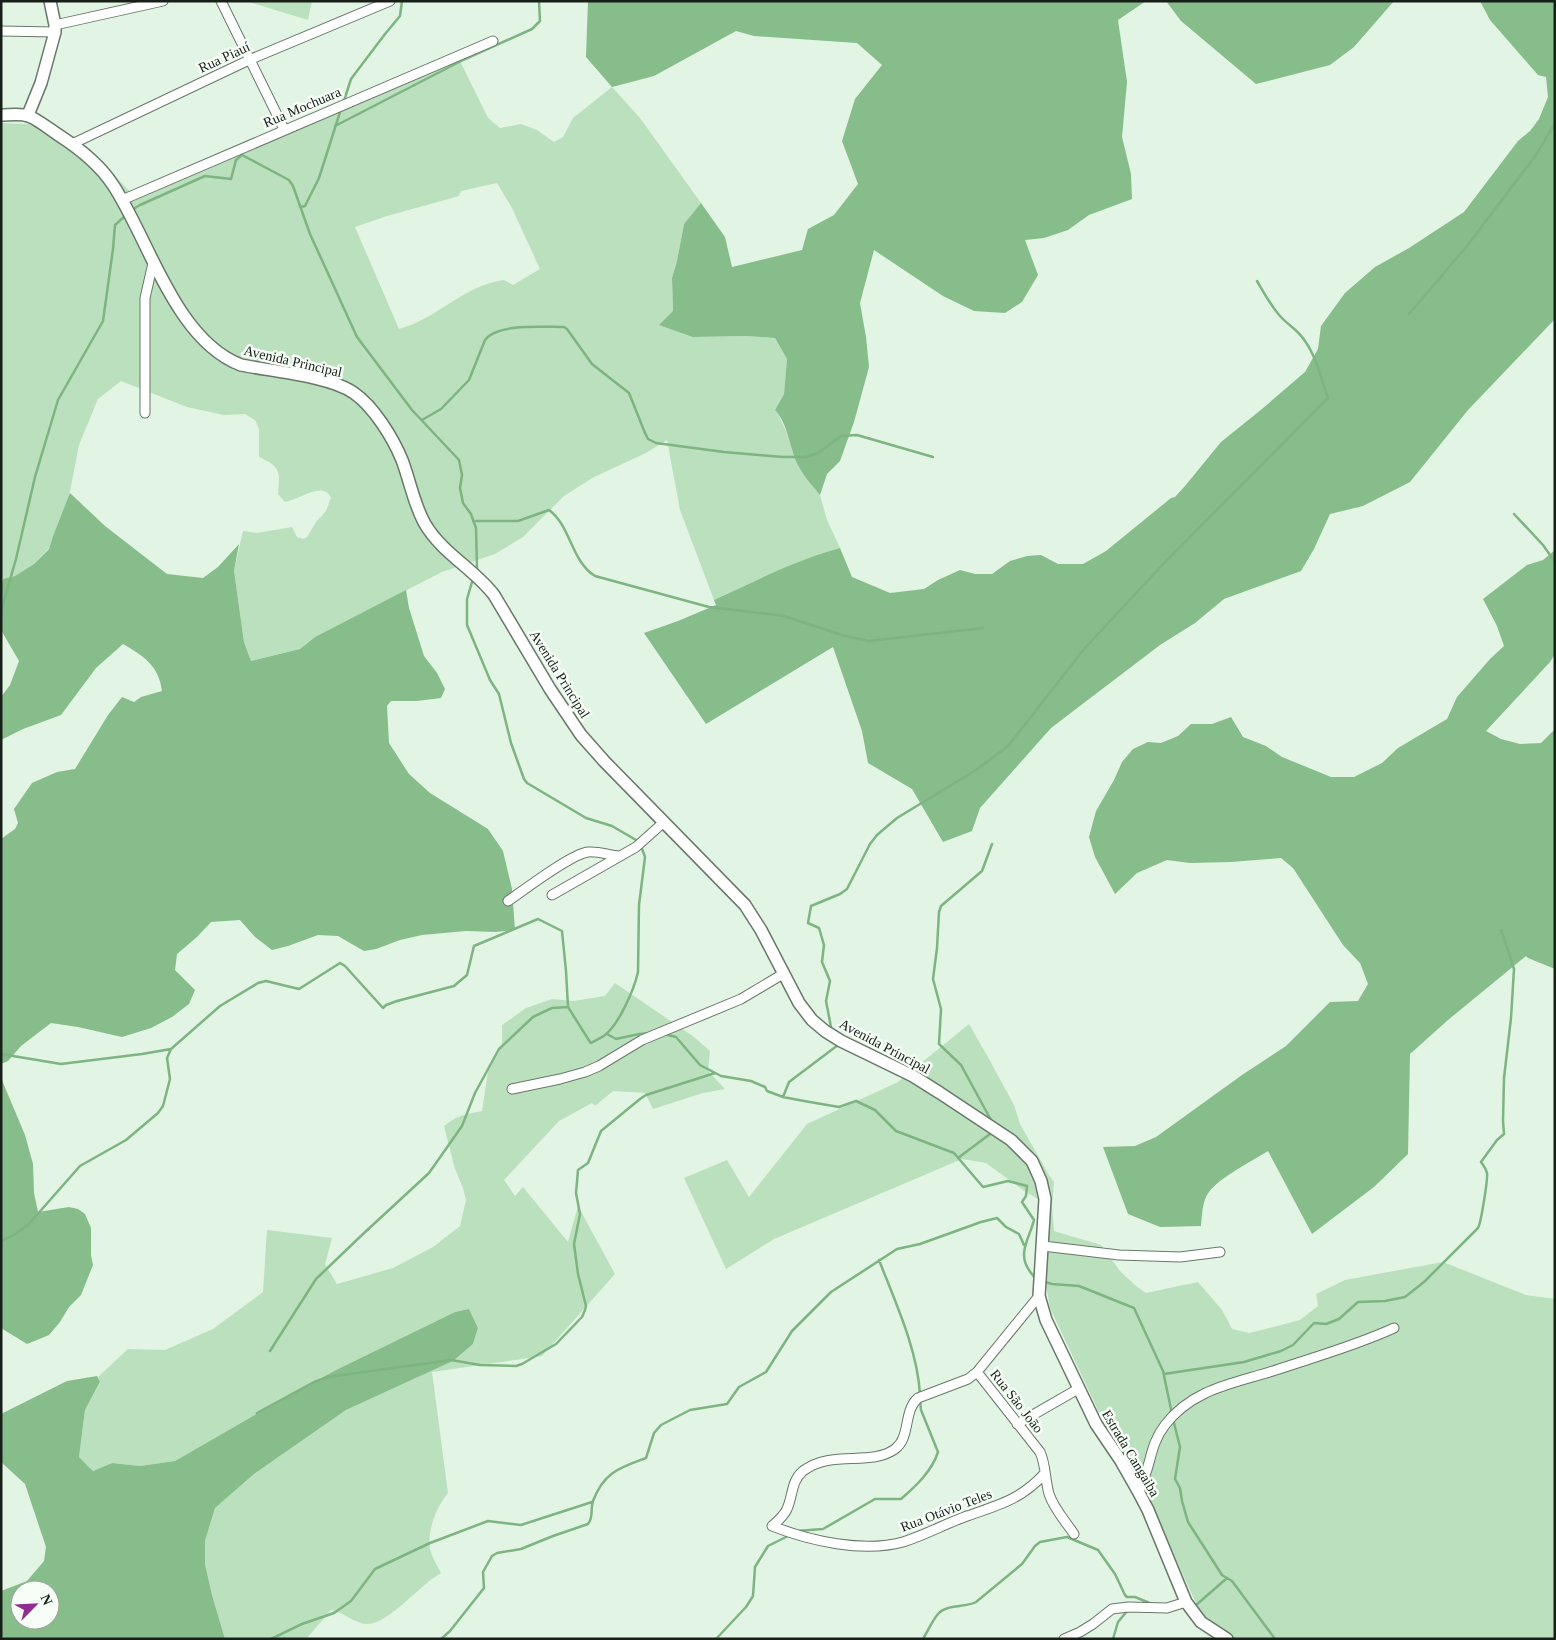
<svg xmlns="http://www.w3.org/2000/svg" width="1556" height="1640" font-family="Georgia,serif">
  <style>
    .green { fill: #bbe0bd; fill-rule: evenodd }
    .forest { fill: #86bd8a; fill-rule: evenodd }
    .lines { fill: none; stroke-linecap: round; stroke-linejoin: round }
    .stream { stroke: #7db482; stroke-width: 2.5 }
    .street-casing { stroke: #687869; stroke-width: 11 }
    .secondary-casing { stroke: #687869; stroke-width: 14 }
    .street { stroke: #fff; stroke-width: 9 }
    .secondary { stroke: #fff; stroke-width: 11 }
    .labels { text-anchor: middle; stroke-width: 5; stroke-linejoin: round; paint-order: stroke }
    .street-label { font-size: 14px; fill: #181e18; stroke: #f7fef7 }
  </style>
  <rect width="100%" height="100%" fill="#e2f4e3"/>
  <!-- green -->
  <path class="green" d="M246,1h66l-4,19z
    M456,53l32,65 12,10 21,-4 16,6 17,12 9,-5 10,-19 39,-31 28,31 61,85 -17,21 -7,37 -5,17 1,33 20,26 54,-1 28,2 12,21 -3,35 -9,16 3,4 13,28 8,26 21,27 7,25 13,28c-44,12 -85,33 -126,52l-34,-90 -13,-70 -21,13 -52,24 -30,19 -41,41 -28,17 -53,18 -127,65 -15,12 -49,12 -7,-19 -10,-71 9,-40 14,2 35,-6 5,10 6,2 4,-2 9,-15 10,-11 5,-13c-7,-18 -32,2 -46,4l-7,-8c2,-23 3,-27 -19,-37v-28l-4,-9 -10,-6 -21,1 -37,-8 -66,-26 -23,18 -19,46 -10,52 -16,39 -4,12 -15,16 -19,12 -12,3 -2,7v-463l26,1 45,14 22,16 43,45 255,-119zM497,183l15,25 28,61 -27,16 -9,-5c-40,5 -67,39 -105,49l-44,-102 32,-11 72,-20 2,-5z
    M615,983l79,54 16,14 -2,20 17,18 -22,4 -50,16 -8,-16 -32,-2 -18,15 -3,-3 -33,18 -55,59 11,16 8,-9 45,55 10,-36 37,68 -73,82 -110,16 16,121c-11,13 -21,37 -18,55 1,8 7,17 11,25 -20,11 -53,51 -73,51 -14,0 -24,-12 -37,-14l-25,29h-81l-13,-44 -7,-31v-23l10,-33 39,-34 92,-64 107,-49 20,-17 5,-16 -9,-19 -14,3 -119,58 -59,32 -102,59 -35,5 -28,-3 -19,8 -14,-14 6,-47 15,-27 -2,-6 30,-28 37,1 48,-21 50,-37 4,-62 65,8 -7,26 12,20 56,-16 40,-21 27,-21 6,-26 -3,-12 -8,-19 -11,-43c15,-12 21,-11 38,-15l6,-39 14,-26v-21l24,-17 26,-9 21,2 32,-5z
    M969,1024l20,35 25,46 6,19 29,51 5,7 -2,25 2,24 47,14 19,26 16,15 10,7 52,-11 24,28 10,19 17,4 51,-13 18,-14 -2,-12 29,-14 98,-18 83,33 29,4v340h-321l-32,-23 -59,-128 -39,-65 -54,-115 -5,-28 -10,-15 6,-64 -18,-11 -37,-27 -24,-4 -188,80 -48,30 -42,-91 43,-18 22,37 58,-73 91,-42z"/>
  <!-- forest -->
  <path class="forest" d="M588,1h558l-28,19 9,62 -5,55 9,37 1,25 -43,16 -21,15 -24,8 -19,2 13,35 -16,27 -17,11 -31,-2 -31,-15 -69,-46 -14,53 6,34 3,30 -15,55 -14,39 -13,13 -7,21c-7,-9 -15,-17 -20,-26 -10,-17 -11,-44 -25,-59l9,-16 3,-35 -12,-21 -28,-2 -54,1 -34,-12 14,-14 -1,-33 5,-17 7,-37 17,-21 24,34 7,30 70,-17 6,-21 26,-14 24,-31 -16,-43 13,-42 27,-34 -25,-22 -103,-7 -18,-5 -82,45 -42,11 -26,-30z
    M1166,1h228l-40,46 -24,18 -74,19 -75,-63z
    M1480,1h75v318l-87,91 -58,72 -47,24 -33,8 -16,35 -13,22 -77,28 -29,24 -35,22 -109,83 -71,80 -8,23 -29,11 -31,-53 -44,-26 -6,-32 -29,-84 -127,77 -62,-91 34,-12 38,-16 -2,-5c41,-19 82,-40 126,-52l12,29 38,16 34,-4 14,-9 22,-10 15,4h17l18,-13 17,-5 14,-1 17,9h25l23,-13 65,-53 4,-1 10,-11 36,-44 41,-33 43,-37 13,-23 3,-23 24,-33 30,-26 34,-19 55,-36 54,-71 12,-10 9,-12 9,-22 -2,-20 -8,-2 -48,-55z
    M70,493l35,33 62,48 36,4 15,-11 21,-23 -5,27 10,71 7,19 49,-12 15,-12 91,-47 3,18 15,48 13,17 8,16 -4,9 -24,3h-26l-4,5 2,37 20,31 21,19 58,36 15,22 9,38 3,41 -19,2 -30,-1 -44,4 -22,5 -24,9 -12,2 -26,-15 -20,-1 -30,11 -16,4 -17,-13 -15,-17 -29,2 -14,15 -20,17 -2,16 20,20 -6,14 -17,13 -21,11 -29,9 -44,-10 -27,-4 -30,23 -13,15 -7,3v-225l14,-10 3,-6 -4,-14 18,-26 25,-11 18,-3 33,-54 14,-18 12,5 7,-5 21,-6c-3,-25 -18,-35 -39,-47l-27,24 -35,47 -38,14 -22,11v-43l9,-12 9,-24 -18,-31v-44l2,-7 12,-3 19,-12 15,-15 4,-13z
    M1555,550v104l-5,8 -64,69 15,8 19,5 21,-1 14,-14v240l-27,-11 -2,-2 -78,64 -38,34 -2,100 -34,33 -62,47 -44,-83c-16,10 -49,27 -59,41 -7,9 -7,23 -8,34l-41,1 -32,-13 -25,-67 32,-1 21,-9 86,-62 44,-29 44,-44 28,-1 10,-17 -8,-21 -17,-18 -50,-77 -12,-10 -50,4 -41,1 -23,-3 -30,13 -22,21 -20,-37 -6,-20 7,-26 18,-31 8,-18 11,-13 15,-7 13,1 17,-7 13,-12h21l19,-7 12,20 23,9 16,11 49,20h23l28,-14 16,-15 49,-29 10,-22 33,-38 14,-13 -7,-20 -14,-27 44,-34 16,-5z
    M1,1078l24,57 8,29 1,29 4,19 31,-5 9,2 7,5 6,14v27l2,10 -12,30 -12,12 -9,15 -11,13 -22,9 -26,-16z
    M469,1309l9,19 -5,16 -20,17 -107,49 -92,64 -39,34 -10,33v23l7,31 13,44h-224v-48l26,-10 17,-20 2,-14 -21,-63 -24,-22v-48l66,-33 30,-5 3,6 -15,28 -6,47 14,14 19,-8 28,3 35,-5 102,-59 59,-32 119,-58zM20,1590h30v30h-30z"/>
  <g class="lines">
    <!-- stream -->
    <path class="stream" d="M343,104l8,-25 34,-45 15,-18 2,-15
      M335,126l128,-66 69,-31 8,-8 -1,-20
      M300,207l5,-1 14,-28 22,-69
      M135,208l5,-3 65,-29 26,3 5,-19 6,-5 47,25 4,6 17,48 47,103 55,73 47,50 3,15 -2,13 3,15 8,11 5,14 1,41
      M1409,314l58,-68 69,-91 19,-32
      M422,420l19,-11 28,-29 16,-40c12,-17 59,-13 79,-13l3,2 25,35 37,29 16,40 3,6 8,4 68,9 59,5h23l12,-4 23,-17 16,-1 76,22
      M1514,514l29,31 12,17
      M473,521h45l31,-11c22,16 22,51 46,66l114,31 75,9 61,20 24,5 114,-13
      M472,582l-5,17v26l23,55 9,14 12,49 13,36 3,4 59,35 26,8 24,14
      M1,611l15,-52 19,-82 23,-77 45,-79 10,-72 2,-24 9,-8
      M831,1027l-5,-26 4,-20 -8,-19 2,-17 -5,-17 -11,-5 3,-17 29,-12 7,-5 23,-45 7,-9 20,-17 79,-48 32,-24 77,-98 81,-87 162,-163c-7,-19 -11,-40 -23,-57 -8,-12 -16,-15 -25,-25 -9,-10 -16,-23 -23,-35
      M607,1034l9,5 23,-5 12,-1
      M664,1034l12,3 24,28 21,11 30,5 14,6 2,4 16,6 21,4 35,6 17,-6 19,9 21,21 58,22 29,34 25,-6 19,5 -1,10 -4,6 12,18c-4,17 -17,33 -5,50 3,4 4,7 8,9
      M1,1054l60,10 81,-10 29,-5
      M783,1097l6,-15 49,-37
      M991,1120l-30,-55 -22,-21 2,-35 -8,-30 4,-31 2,-36 2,-6 41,-35 10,-27
      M958,1158l32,-24
      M1,1241l13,-6 14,-10 52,-59 46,-26 32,-27 5,-7 7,-27 -3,-21 4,-9 49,-43 38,-23 8,-2 33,8 41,-26 5,3 38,42 3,-3 11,-4 57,-15 13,-11 7,-29 64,-27 24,12 4,40 2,36 22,35 1,1c5,-3 10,-5 14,-8 14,-11 29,-45 33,-63l1,-67 6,-48 -4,-11
      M879,1260c16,41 39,91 41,135
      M1042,1281l10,3 27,2 55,22 29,63 9,43
      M270,1351l46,-72 47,-45 66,-61 33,-47 13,-33 24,-44 34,-32 19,-9 16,-1
      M1164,1374l80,-12 37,-11 12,-6 21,-22 12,1 13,-5 19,-17 27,-1 20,-4 19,-15 54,-54c3,-5 10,-49 9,-55 -1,-5 -4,-8 -6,-11l16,-22 7,-6 -1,-13 1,-43 7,-60 3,-49 -13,-39
      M257,1413l57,-31 14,-5 123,-17 29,5 36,1 6,-2 34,-20 26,-27 3,-7 1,-4 -8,-32 -4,-30 6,-30 -4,-21 2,-23 10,-7 13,-32 39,-32 6,-4 69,-22
      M1173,1419l7,28 -5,32 5,9 2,13 6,21 34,53 10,6 43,58
      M796,1531l27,-2 52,-30h26c15,-13 31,-28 37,-47l-17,-42 -1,-10
      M1195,1606l32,-28
      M271,1639l31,-15 32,-11 17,-12 24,-32 55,-26 58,-22 33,4 71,-23
      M441,1639l9,-8 34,-43 -1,-16 9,-16 5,-3 24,-4 32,-13 35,-12c6,-7 2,-15 5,-23 11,-29 26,-33 53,-43l8,-25 7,-8 29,-15 37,-6 12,-17 27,-15 26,-41 39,-39 66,-43 23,-5 61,-22 16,-4 9,9 13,7 5,11
      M716,1639l30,-32 7,-11 2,-29 13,-21 22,-11
      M923,1639c5,-8 9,-18 15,-25 8,-10 27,-6 38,-12l46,-38 13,-18 5,-4 27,-5 31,13 17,24 10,21 2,2h8l17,7
      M1113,1639l5,-17 10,-12"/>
    <!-- street casing -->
    <g class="street-casing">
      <path id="street" d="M221,1l63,128
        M55,25l108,-24
        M1,31l54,1
        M72,144l177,-84 141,-59
        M122,200l371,-159
        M145,413v-115l8,-35
        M552,895l84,-48 28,-25
        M508,901c16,-11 63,-47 80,-49 10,-1 21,3 31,4
        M512,1089l48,-10 25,-7 14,-6 43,-26 99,-41 42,-25
        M1043,1246l76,9 61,2 40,-5
        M1039,1296l-62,76 63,80c6,13 5,28 9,42 5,15 17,28 25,40
        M977,1372l-9,7 -50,19c-15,13 -7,39 -23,51 -25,18 -63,0 -92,22 -12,10 -10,25 -16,38 -3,7 -9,12 -15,17 38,15 91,27 131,16 22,-7 42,-18 64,-26 32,-11 55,-17 78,-43
        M1017,1424l61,-35
        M1138,1491c14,-23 10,-44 27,-66 29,-38 73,-42 114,-56 39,-13 78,-24 115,-41
        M1064,1639l16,-7 13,-8 19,-15 16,-2 39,1 19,-6"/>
    </g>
    <!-- secondary casing -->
    <g class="secondary-casing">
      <path id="secondary" d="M1,115c8,0 20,-2 27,1 8,2 24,15 32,20 20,13 40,29 53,49 36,54 62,155 128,180 30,6 89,11 113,28 20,14 39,45 48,67 8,21 12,45 23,64 17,29 49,45 69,71l56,94 31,46 23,26 141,144 16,25 38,73 13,17 13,11 16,10 72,35 27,17 71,47 21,21 9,20 4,18 -6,97 7,24 50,104 25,37 17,30 10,19 38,92 15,20 26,17
        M28,115l13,-32 14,-51v-7l-5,-24"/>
    </g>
    <!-- street -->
    <use href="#street" class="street"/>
    <!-- secondary -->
    <use href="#secondary" class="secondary"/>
  </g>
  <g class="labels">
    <!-- street labels -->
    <g class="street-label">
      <text transform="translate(224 57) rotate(-25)" y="5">Rua Piauí</text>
      <text transform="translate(302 107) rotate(-23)" y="5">Rua Mochuara</text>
      <text transform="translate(293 361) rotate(13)" y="5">Avenida Principal</text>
      <text transform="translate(560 674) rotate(58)" y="5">Avenida Principal</text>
      <text transform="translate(885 1046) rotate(28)" y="5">Avenida Principal</text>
      <text transform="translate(1017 1401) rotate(52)" y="5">Rua São João</text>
      <text transform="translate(1131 1453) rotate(59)" y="5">Estrada Cangaiba</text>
      <text transform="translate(946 1510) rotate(-21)" y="5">Rua Otávio Teles</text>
    </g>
  </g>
  <!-- border -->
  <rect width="1556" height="1640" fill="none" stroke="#181e18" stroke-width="5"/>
  <!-- north arrow -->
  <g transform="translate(35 1605) rotate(66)"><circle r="24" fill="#f7fef7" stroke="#9ea49e"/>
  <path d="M0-4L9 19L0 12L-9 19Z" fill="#902c93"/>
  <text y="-8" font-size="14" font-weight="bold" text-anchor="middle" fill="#181e18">N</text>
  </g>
</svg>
